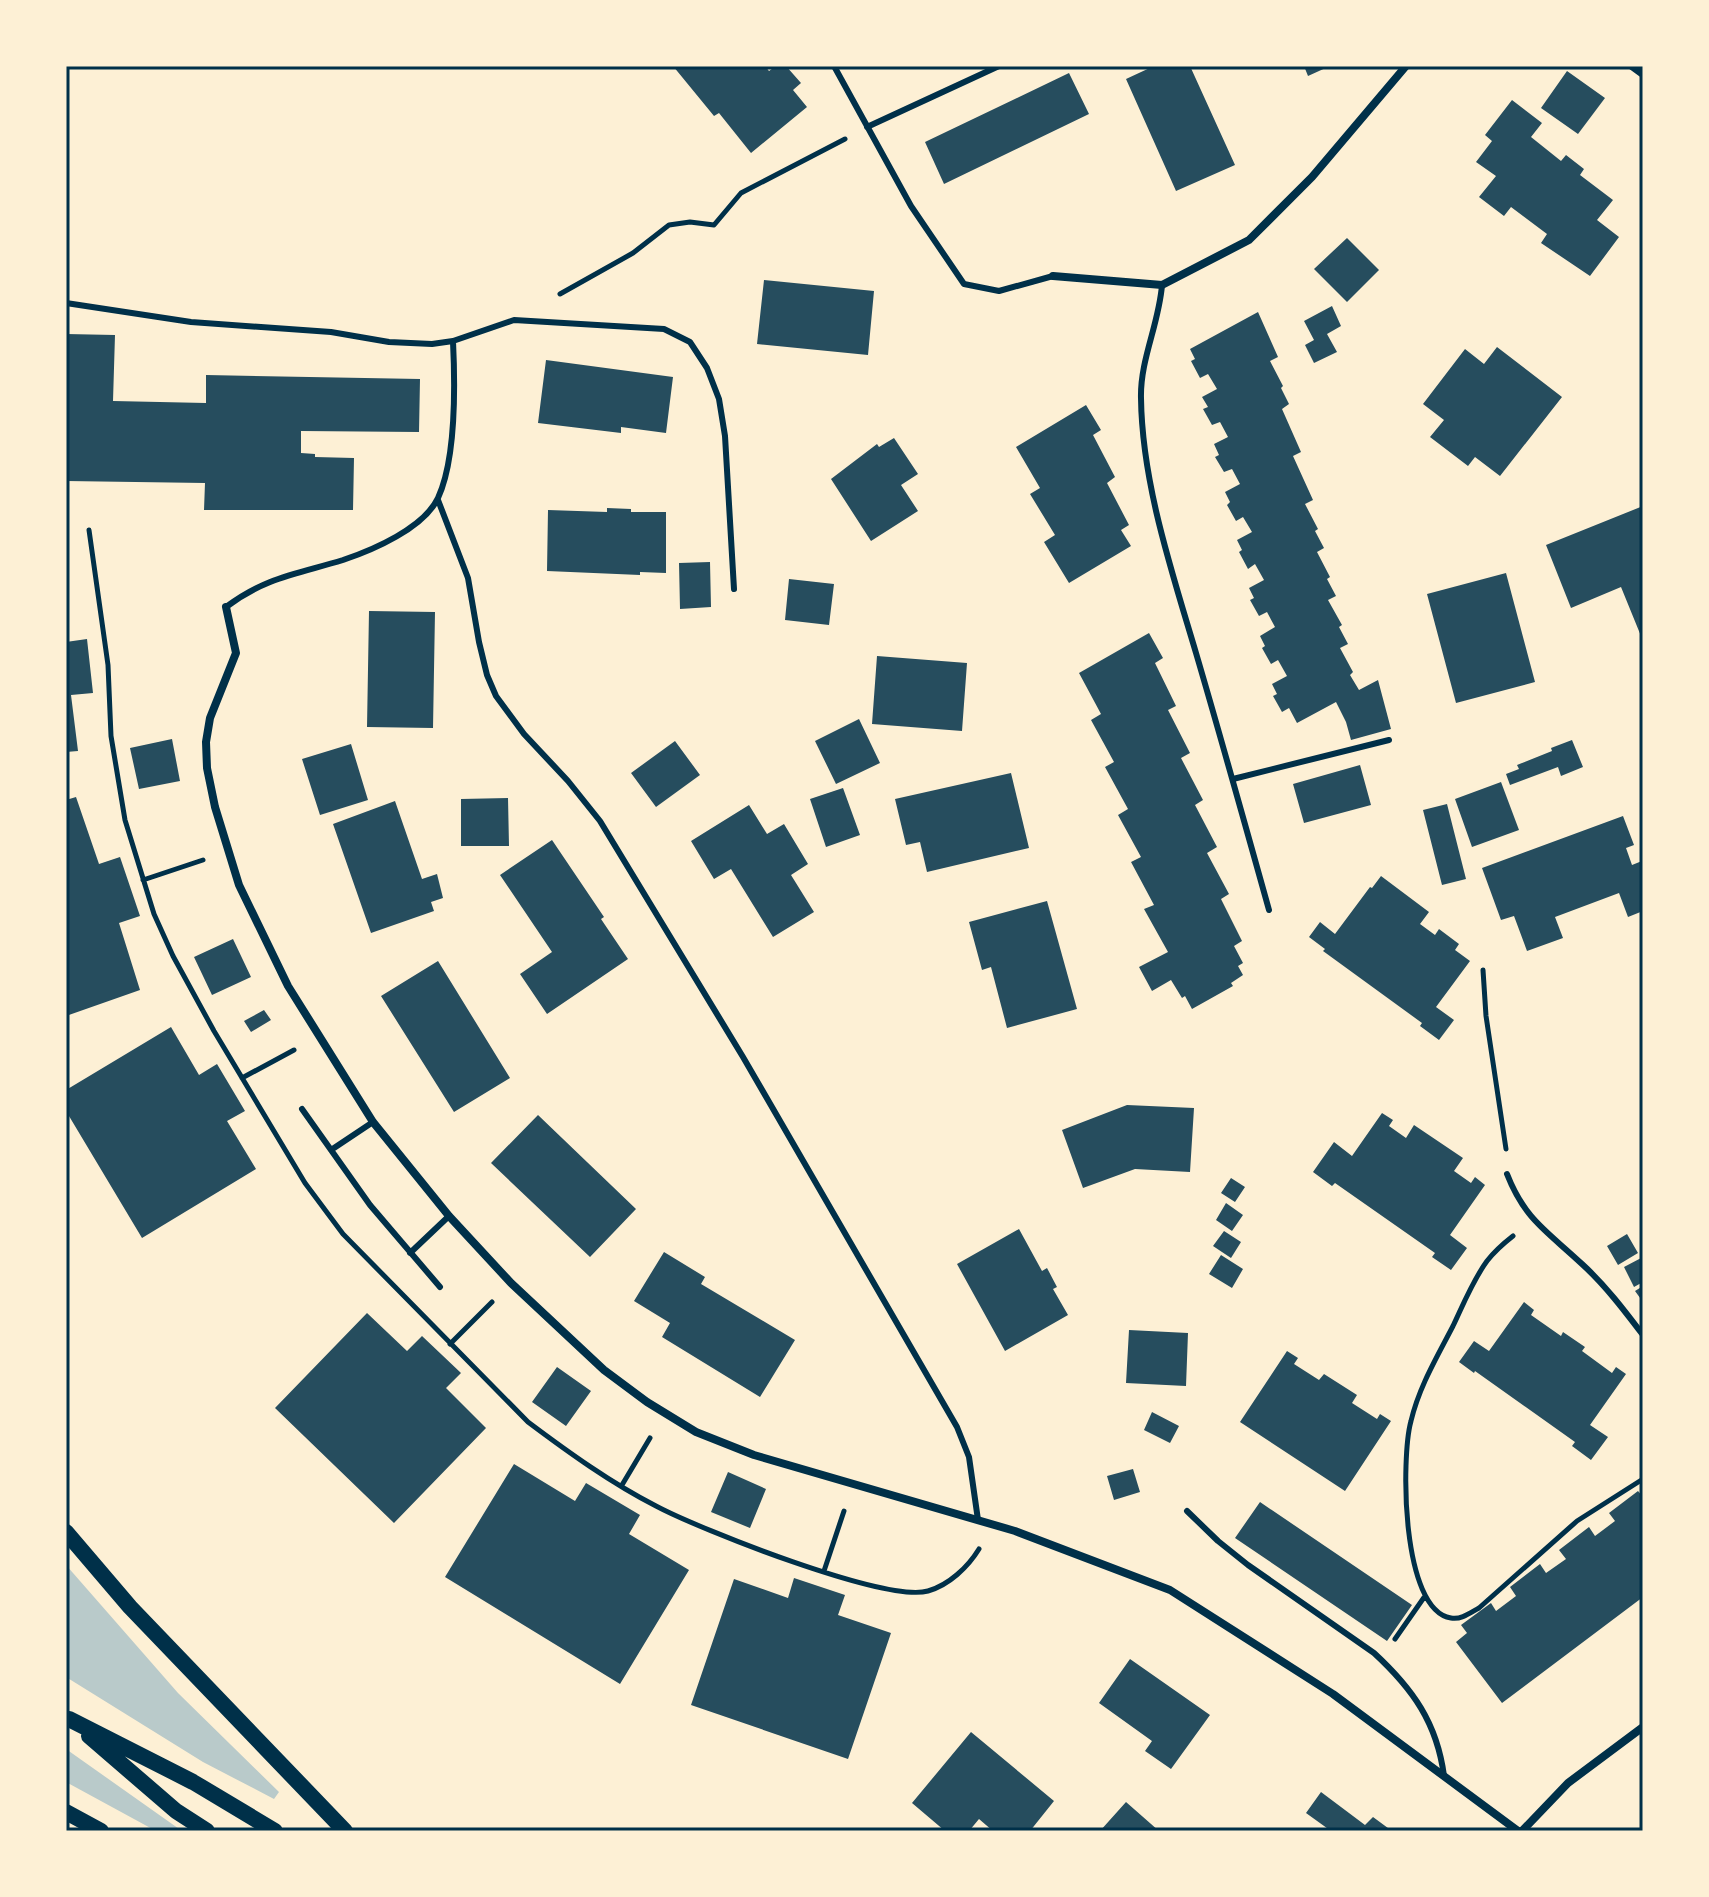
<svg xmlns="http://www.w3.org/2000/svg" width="1709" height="1897" font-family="'Archivo Narrow',sans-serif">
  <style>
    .green { fill: #b9caca }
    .building { fill: #264d5e }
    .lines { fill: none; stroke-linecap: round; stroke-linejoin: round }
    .path { stroke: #003049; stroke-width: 5 }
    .service { stroke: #003049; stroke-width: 6 }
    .minor { stroke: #003049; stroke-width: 8 }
    .secondary { stroke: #003049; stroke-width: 16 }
    .neatline { fill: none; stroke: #003049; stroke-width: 3 }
  </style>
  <rect width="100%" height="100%" fill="#fdf0d5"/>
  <!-- green -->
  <path class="green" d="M66,1565l112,128 101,99 -5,7 -71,-37 -137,-85z
    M66,1749l116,82h-26l-90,-49z"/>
  <!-- building -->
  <path class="building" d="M673,66h92l4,5 7,-5h10l15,17 -8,7 14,17 -56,46 -32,-40 -5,3z
    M1154,66h36l45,99 -59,26 -50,-112z
    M1304,66h26l-22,10z
    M1567,71l38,27 -27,36 -37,-26z
    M1069,73l20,41 -145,70 -19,-42z
    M1512,100l30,23 -11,14 30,24 5,-6 18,14 -4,6 33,25 -16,20 22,17 -29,39 -49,-33 6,-9 -36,-27 -7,9 -25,-19 17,-21 -20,-14 16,-21 -7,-6z
    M1347,238l32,32 -32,32 -33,-33z
    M764,280l110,11 -6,64 -111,-11z
    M1332,306l9,20 -14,8 10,18 -23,11 -9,-18 9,-5 -10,-19z
    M1258,312l20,45 -8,4 13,25 -2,2 8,16 -7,5 19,43 -8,4 20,44 -8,4 13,25 -3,2 9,17 -7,4 13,25 -3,2 9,17 -8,4 14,25 -3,2 9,17 -8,4 13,24 -3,3 9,15 19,-10 13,49 -40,11 -5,-18 -10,-20 -39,21 -8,-15 -7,4 -9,-16 4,-2 -5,-10 15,-8 -9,-16 -7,4 -9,-16 3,-2 -5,-10 15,-9 -8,-15 -8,4 -9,-16 4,-2 -5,-10 15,-8 -9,-16 -7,5 -9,-17 3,-2 -5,-10 15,-8 -9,-15 -7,4 -9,-16 3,-3 -5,-10 15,-8 -8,-15 -8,3 -9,-15 4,-2 -5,-11 14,-7 -8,-15 -8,3 -9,-16 5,-2 -6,-10 15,-8 -9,-15 -8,4 -9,-17 4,-2 -5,-10z
    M66,334l49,1 -2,66 93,2v-28l214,4 -1,53 -118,-1v22l14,1v3l39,1 -1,52h-149l1,-27 -139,-2z
    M1497,347l65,50 -62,79 -25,-19 -7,9 -38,-29 14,-17 -21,-16 42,-55 19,15z
    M546,360l127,17 -7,56 -45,-6v6l-83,-10z
    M1086,405l15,25 -8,5 22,42 -8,6 22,42 -8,5 10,16 -62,37 -25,-41 11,-7 -25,-41 10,-6 -24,-41z
    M894,438l24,36 -17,11 17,26 -47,30 -40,-62 46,-35 2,3z
    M1643,506v135l-22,-54 -50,21 -25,-63z
    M607,508l24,1v3h35v61l-26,-1v3l-93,-4 1,-61 59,2z
    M710,562l1,45 -31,2 -1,-46z
    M1506,573l29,109 -79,21 -29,-109z
    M789,579l45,5 -5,41 -44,-5z
    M369,611l66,1 -2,116 -66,-1z
    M1149,633l14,25 -8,5 21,43 -8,4 22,43 -9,5 22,42 -8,5 22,42 -10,6 22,41 -8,5 21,42 -8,5 9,17 -5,3 5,9 -12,8 2,3 -41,23 -7,-13 -3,2 -11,-18 -19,11 -13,-24 29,-15 -24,-43 10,-4 -23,-43 10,-5 -23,-42 10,-6 -23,-42 9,-5 -23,-42 10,-6 -22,-41z
    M87,639l6,54 -22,2 7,56 -12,1v-110z
    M877,656l90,7 -5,68 -90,-7z
    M859,719l21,44 -44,21 -21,-43z
    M172,739l8,42 -41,8 -9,-41z
    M1572,740l11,27 -22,9 -3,-9 -48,18 -4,-11 13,-5 -2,-4 35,-14 -1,-3z
    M675,741l25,34 -44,32 -25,-34z
    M351,744l17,56 -48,15 -18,-56z
    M1360,765l11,40 -67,18 -11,-39z
    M1011,773l18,75 -102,24 -7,-30 -14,3 -11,-46z
    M1501,782l18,48 -47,17 -17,-48z
    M843,788l17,47 -34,12 -16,-48z
    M76,797l23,67 21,-7 20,59 -21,7 21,67 -74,26v-216z
    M508,798l1,48h-48v-47z
    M395,801l27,78 15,-5 6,24 -12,4 3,9 -63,22 -38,-109z
    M1447,804l19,75 -24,6 -19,-75z
    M749,805l18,29 17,-10 24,40 -17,11 23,37 -41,25 -42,-68 -17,10 -23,-38z
    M1623,816l11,29 -8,3 6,17 10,-4 1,4v46l-15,6 -9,-24 -64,24 8,21 -36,13 -13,-35 -13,4 -19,-52z
    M552,840l52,77 -3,2 27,40 -81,55 -27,-40 32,-22 -52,-77z
    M1381,876l48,36 -9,12 15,11 4,-6 20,15 -4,6 15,11 -34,46 18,13 -15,20 -19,-14 2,-3 -99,-72 2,-2 -16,-12 11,-15 15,12 35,-47 2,1z
    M1047,901l30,108 -70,19 -16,-61 -9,3 -13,-48z
    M233,939l18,38 -39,18 -18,-38z
    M438,961l72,117 -56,34 -73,-116z
    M264,1010l7,10 -20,12 -7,-11z
    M171,1027l28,48 18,-11 28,47 -18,10 29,48 -114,69 -76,-127v-21z
    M1127,1105l67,3 -4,64 -55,-3 -52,19 -21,-58z
    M1382,1113l11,7 -4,6 17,12 8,-13 49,33 -9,13 17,12 4,-6 10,8 -35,50 17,13 -16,22 -19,-13 3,-4 -100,-70 -3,3 -19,-14 21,-30 18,14z
    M538,1115l98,94 -46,48 -99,-94z
    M1231,1178l14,9 -10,15 -14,-9z
    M1226,1203l17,12 -11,16 -16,-11z
    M1019,1229l23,42 5,-3 10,19 -4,2 15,26 -63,36 -48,-87z
    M1224,1231l17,11 -10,16 -18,-12z
    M1627,1234l11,19 -20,12 -11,-19z
    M664,1252l41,25 -4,7 94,56 -35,57 -98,-60 8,-14 -36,-22z
    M1221,1255l22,14 -11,19 -23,-14z
    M1643,1257v25l-9,5 -10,-20z
    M1643,1286v16l-8,-11z
    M1524,1302l10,8 -3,5 30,21 2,-4 22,15 -3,4 30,22 4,-6 10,7 -36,51 18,12 -17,23 -19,-14 3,-4 -100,-71 -1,2 -15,-11 15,-21 15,10z
    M367,1313l40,38 15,-15 39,37 -15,15 40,40 -92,95 -119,-115z
    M1129,1330l59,3 -2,53 -60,-3z
    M1287,1351l11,7 -4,6 25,16 5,-6 33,21 -5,8 25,16 3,-5 11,7 -46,70 -105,-69z
    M557,1367l34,24 -25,35 -34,-24z
    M1152,1412l27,14 -9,17 -26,-13z
    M514,1464l61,37 11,-18 54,32 -11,19 60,36 -69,114 -175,-107z
    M1133,1469l7,23 -26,8 -7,-24z
    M728,1472l38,17 -16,39 -39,-16z
    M1638,1491l5,6v100l-141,106 -46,-61 11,-9 -6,-8 30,-22 5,8 20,-15 -6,-9 30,-23 6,9 20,-14 -7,-9 30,-23 6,9 20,-15 -6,-8z
    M1260,1502l152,103 -25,36 -152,-103z
    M794,1578l51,17 -7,20 53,18 -43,126 -157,-54 43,-126 54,19z
    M1130,1659l80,56 -39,54 -26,-18 7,-10 -53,-38z
    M971,1732l83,69 -24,30h-37l-14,-12 -10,12h-24l-33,-28z
    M1321,1792l44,33 8,-8 19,14h-61l-25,-18z
    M1126,1802l33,29h-59z"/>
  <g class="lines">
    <!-- path -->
    <path class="path" d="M560,294l73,-41 36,-28 21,-3 24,3 27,-32 104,-54
      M89,530l19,135 3,71 14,84 29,94 19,42 41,75 91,152 38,51 185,188c40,30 83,61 128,84 43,23 230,97 272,85 21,-6 40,-24 51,-42
      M143,880l60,-20
      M1483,970l3,46 20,133
      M242,1078l52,-28
      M1513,1236c-9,7 -19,16 -26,25 -14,19 -24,44 -34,65 -16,31 -34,61 -42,95 -10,36 -10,189 40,197 10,2 19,-5 28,-10l98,-87 66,-42
      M450,1344l42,-42
      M622,1485l28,-47
      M824,1571l20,-60
      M1395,1639l30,-43"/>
    <!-- service -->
    <path class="service" d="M834,66l77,140 53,78 35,7 54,-15
      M867,127l132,-61
      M1162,285c-3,39 -22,75 -21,113 1,85 31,174 55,255 25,85 49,171 73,257
      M66,303l125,19 140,10 58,10 43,2 21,-3
      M438,500l30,78 11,64 8,33 9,21 28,38 44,47 32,40 143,236 214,370 12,30 9,63
      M226,607c40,-30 71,-33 117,-47 30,-10 81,-32 95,-62 18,-39 17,-115 15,-157l61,-21 150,9 26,13 17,26 12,31 6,37 9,153
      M1233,779l156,-39
      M302,1109l68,96 70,82
      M331,1150l42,-28
      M1507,1174c18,46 40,57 75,90 23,21 42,46 61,71
      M410,1253l39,-37
      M1187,1511l31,30 30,24 126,88c39,36 63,70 70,123"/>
    <!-- minor -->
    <path class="minor" d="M1632,66l11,8
      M1053,276l109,9 87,-45 63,-63 94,-111
      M226,607l10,46 -26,65 -4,24 1,26 8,39 24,78 49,101 85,136 76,94 62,67 93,87 43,32 49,30 58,23 261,76 155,59 163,104 185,137
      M1522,1831l46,-48 75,-56"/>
    <!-- secondary -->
    <path class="secondary" d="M66,1532l64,75 215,224
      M69,1719l124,63 82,49
      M89,1736l87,75 31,20
      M66,1812l35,19"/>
  </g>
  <!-- border -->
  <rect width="1709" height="1897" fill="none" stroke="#fdf0d5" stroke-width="136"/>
  <rect x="68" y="68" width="1573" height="1761" class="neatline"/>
</svg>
